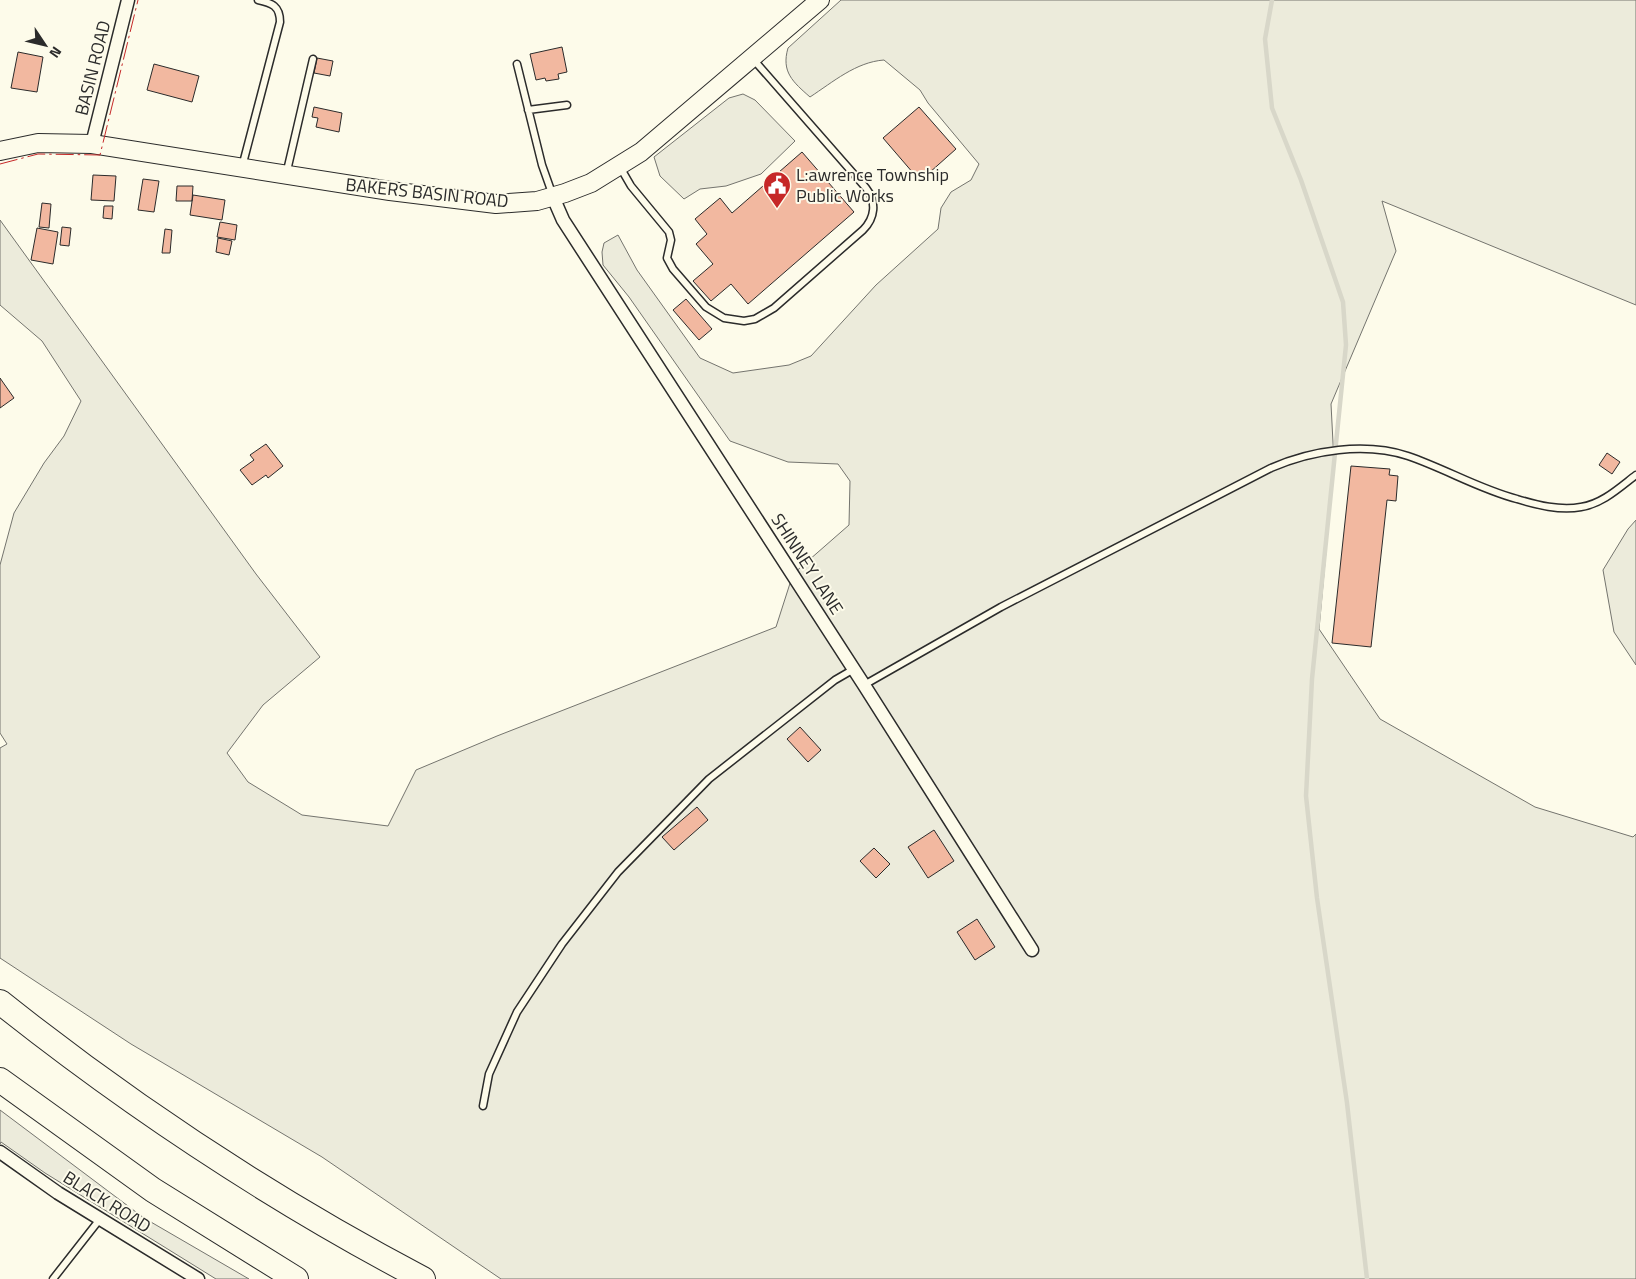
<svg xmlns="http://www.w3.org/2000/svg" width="1636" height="1279" font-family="'Titillium Web',sans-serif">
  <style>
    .green { fill: #ecebdb; stroke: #74746e }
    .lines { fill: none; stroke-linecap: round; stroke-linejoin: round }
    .stream { stroke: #d8d7c9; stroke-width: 4.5 }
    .building { fill: #f2b8a0; stroke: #2b2b2b }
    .lane-casing { stroke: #2b2b2b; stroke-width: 9 }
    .street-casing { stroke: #2b2b2b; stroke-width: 15 }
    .secondary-casing { stroke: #2b2b2b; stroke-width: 20 }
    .highway-casing { stroke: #2b2b2b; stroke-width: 26 }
    .lane { stroke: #fdfbea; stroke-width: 6 }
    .street { stroke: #fdfbea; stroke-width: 12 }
    .secondary { stroke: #fdfbea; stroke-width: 18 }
    .highway { stroke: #fdfbea; stroke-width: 24 }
    .power { stroke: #c62828; stroke-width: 1; stroke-dasharray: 18 4 2.5 4; stroke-linecap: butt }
    .labels { text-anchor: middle; stroke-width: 4; stroke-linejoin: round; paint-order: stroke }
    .street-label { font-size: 18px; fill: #2b2b2b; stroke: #fdfbea }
    .poi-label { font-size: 18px; fill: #2b2b2b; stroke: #fdfbea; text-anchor: start }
  </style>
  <rect width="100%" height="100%" fill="#fdfbea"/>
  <!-- green -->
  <path class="green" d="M841,0h795v305l-254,-104 14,50 -65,153 3,58 -15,167 61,90 155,88 98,30 3,-3v445h-1135l-179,-122 -191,-113 -131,-86v-210l7,-4 -7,-11v-168l14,-52 30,-50 20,-27 17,-35 -39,-60 -42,-36v-85l256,354 64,83 -57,48 -36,48 21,29 54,33 86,11 28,-56 81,-34 279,-109 17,-53 56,-49 1,-44 -12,-17 -50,-2 -58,-21 -101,-144 -26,-32 -1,-13 2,-9 14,-8 19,35 63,88 33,15 56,-8 22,-9 65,-71 62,-56 3,-21 10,-16 20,-12 8,-16 -51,-61 -8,-13 -36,-30c-28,2 -51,22 -74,37 -17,-15 -29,-25 -22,-49z
    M743,94l12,6 40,41 -34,33 -35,12 -26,3 -16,10 -24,-23 -6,-19 75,-59z
    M1636,520v145l-22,-33 -11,-62 25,-41z
    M0,1110l144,108 105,61h-33l-171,-106 -44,-31 -1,2z"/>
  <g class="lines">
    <!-- stream -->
    <path class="stream" d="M1272,0l-7,39 7,69 29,72 42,122 3,43 -34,334 -6,117 11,102 30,205 20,176"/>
  </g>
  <!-- building -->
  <path class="building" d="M562,47l5,25 -9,2 1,5 -13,2 -1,-3 -9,2 -6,-26z
    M18,52l25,5 -6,35 -26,-4z
    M317,58l16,3 -3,15 -16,-3z
    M154,64l45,12 -7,26 -45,-12z
    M314,107l28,6 -3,19 -23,-5 2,-9 -6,-1z
    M919,107l37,42 -36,32 -37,-43z
    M802,152l52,60 -106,92 -17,-20 -20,17 -18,-20 20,-17 -17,-20 11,-10 -12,-15 25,-21 12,15z
    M93,175l23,1 -2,25 -23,-1z
    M143,179l16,2 -5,31 -16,-2z
    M177,186h16l-1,15h-16z
    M193,195l32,5 -3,20 -32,-5z
    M42,203l9,1 -2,24 -10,-1z
    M104,206h9l-1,13 -9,-1z
    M220,222l17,3 -2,15 -18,-3z
    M62,227l9,1 -2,18 -9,-1z
    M37,228l21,4 -5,32 -22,-4z
    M165,229l7,1 -2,23h-8z
    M218,238l14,3 -3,14 -13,-3z
    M686,299l26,30 -13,11 -26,-30z
    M0,378l14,20 -14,10z
    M266,444l17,22 -15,12 -2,-3 -14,10 -12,-15 14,-10 -4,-5z
    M1607,453l13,9 -8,12 -13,-9z
    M1351,466l39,3 -1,6 9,1 -2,25 -9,-1 -16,147 -39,-4z
    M800,727l21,23 -13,12 -21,-23z
    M697,807l11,13 -34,30 -12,-13z
    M934,830l20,31 -26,17 -20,-31z
    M874,848l16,16 -14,14 -16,-17z
    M977,919l18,28 -20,13 -18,-28z"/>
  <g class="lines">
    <!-- lane casing -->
    <g class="lane-casing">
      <path id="lane" d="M517,64l25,101 11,31
        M528,110l39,-5
        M242,167l38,-145c0,-16 -8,-19 -22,-22
        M620,167l11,19 38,46 2,8 -4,18 6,11 33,38 18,11 20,3 11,-2 19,-11 89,-78c12,-12 14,-28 3,-42l-113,-129
        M286,175l27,-116
        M864,685l137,-78 270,-139c41,-18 94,-26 137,-12 38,13 71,33 109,43 20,6 43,12 64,8 21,-3 38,-19 55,-32
        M483,1106l6,-32 28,-62 45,-68 56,-72 91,-93 126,-99 19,-11
        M53,1279l47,-60"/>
    </g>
    <!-- street casing -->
    <g class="street-casing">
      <path id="street" d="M92,144l36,-144
        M553,197l10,23 301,465 168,265
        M0,1152l58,41 140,86"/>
    </g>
    <!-- secondary casing -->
    <g class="secondary-casing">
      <path id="secondary" d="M0,151l38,-8 54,1 298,47 106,13 41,-3 28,-8 26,-10 50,-31 179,-152"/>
    </g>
    <!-- highway casing -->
    <g class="highway-casing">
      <path id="highway" d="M0,1002c132,105 273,198 423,277
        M0,1080l153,110 143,89"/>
    </g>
    <!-- lane -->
    <use href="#lane" class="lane"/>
    <!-- street -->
    <use href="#street" class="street"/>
    <!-- secondary -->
    <use href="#secondary" class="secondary"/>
    <!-- highway -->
    <use href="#highway" class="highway"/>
    <!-- power -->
    <path class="power" d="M0,164l38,-10 62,1 38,-155"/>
  </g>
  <!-- icons -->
  <defs>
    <g id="civic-pin" transform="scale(1.4375)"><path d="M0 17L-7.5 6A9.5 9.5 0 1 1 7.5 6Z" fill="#c62828" stroke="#fdfbea"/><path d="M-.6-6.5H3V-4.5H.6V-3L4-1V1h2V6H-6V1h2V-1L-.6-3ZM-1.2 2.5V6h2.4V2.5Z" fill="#fff"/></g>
  </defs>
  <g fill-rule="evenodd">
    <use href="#civic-pin" x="777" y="185"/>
  </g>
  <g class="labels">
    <!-- street labels -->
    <g class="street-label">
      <text transform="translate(93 68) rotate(-76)" y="6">BASIN ROAD</text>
      <text transform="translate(427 193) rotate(6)" y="6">BAKERS BASIN ROAD</text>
      <text transform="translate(807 564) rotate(57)" y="6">SHINNEY LANE</text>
      <text transform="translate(107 1202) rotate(32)" y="6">BLACK ROAD</text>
    </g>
    <!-- poi labels -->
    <g class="poi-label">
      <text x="796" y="181">L:awrence Township<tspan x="796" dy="21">Public Works</tspan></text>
    </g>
  </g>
  <!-- north arrow -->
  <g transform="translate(45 45) rotate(125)" stroke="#fdfbea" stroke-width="4" paint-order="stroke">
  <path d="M0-4L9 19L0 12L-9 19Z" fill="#2b2b2b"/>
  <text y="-8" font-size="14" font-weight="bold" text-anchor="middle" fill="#2b2b2b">N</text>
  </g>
</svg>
